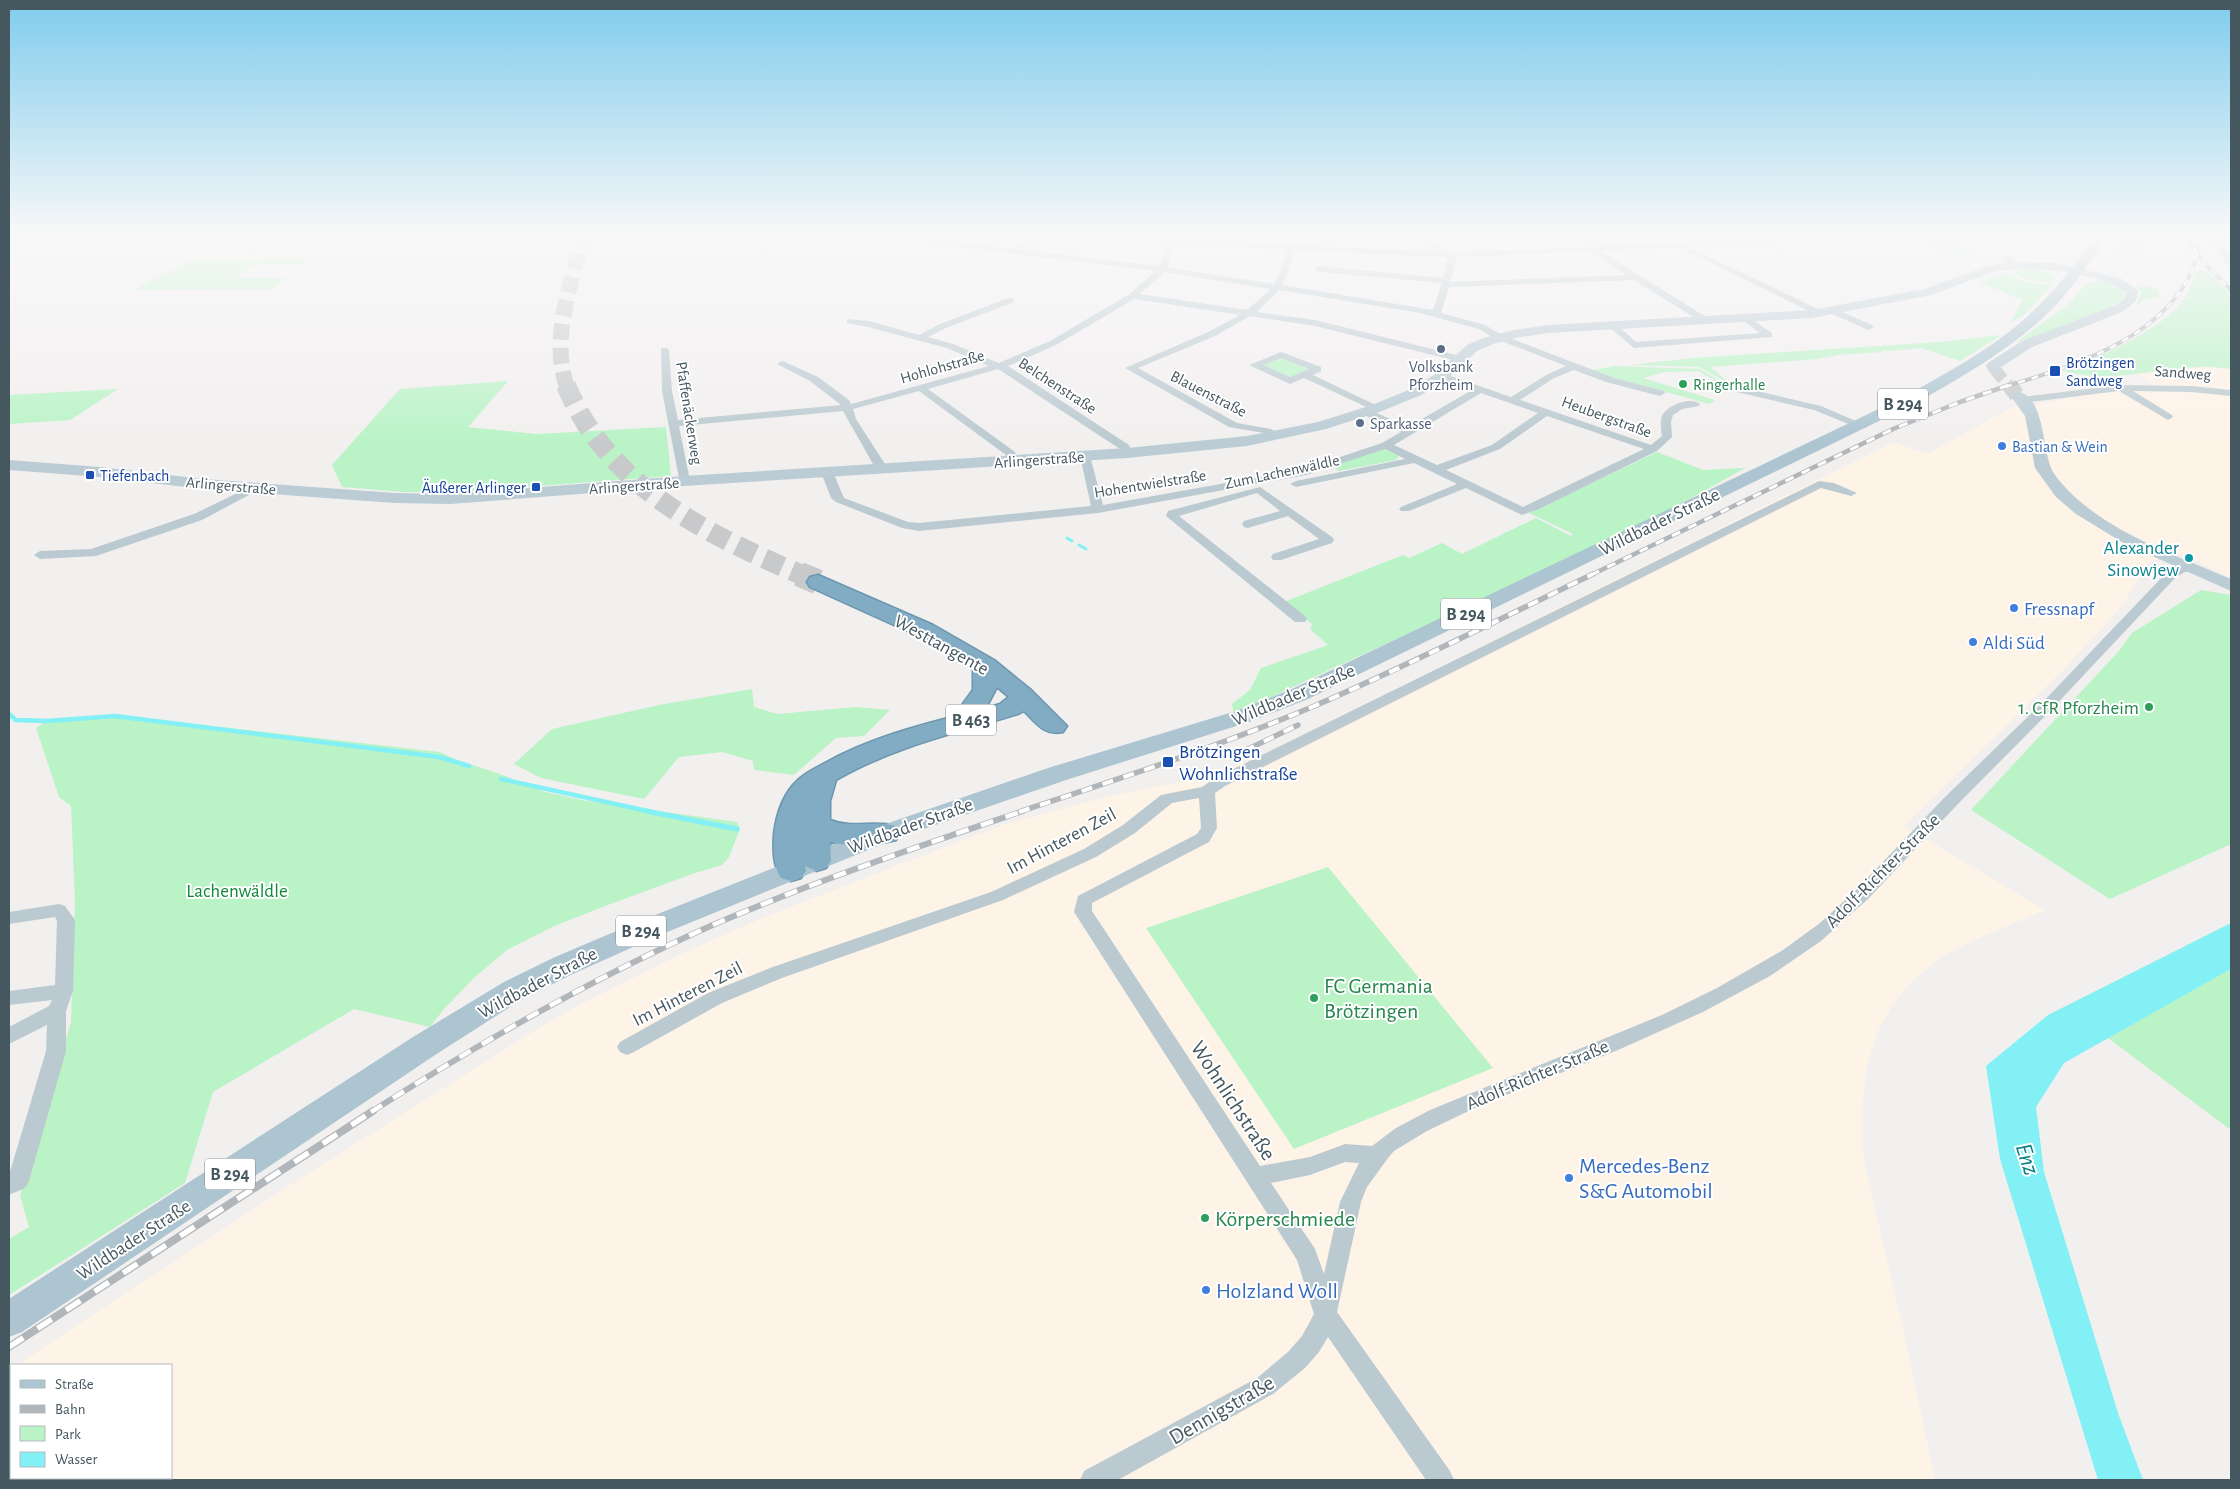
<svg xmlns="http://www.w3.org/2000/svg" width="2240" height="1489" font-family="'Alegreya Sans',sans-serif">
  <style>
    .commercial { fill: #fef3e7 }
    .green { fill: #b9f3c6 }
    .water { fill: #82f0f5 }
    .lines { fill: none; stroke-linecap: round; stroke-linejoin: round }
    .stream-far2 { stroke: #82f0f5; stroke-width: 3 }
    .stream-far1 { stroke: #82f0f5; stroke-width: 4.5 }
    .stream { stroke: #82f0f5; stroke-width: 5 }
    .secondary-tunnel-far1 { stroke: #c7c9cb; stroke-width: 12; stroke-dasharray: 12 6; stroke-linecap: butt }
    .secondary-tunnel { stroke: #c7c9cb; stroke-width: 16; stroke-dasharray: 16 8; stroke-linecap: butt }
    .highway-tunnel-far2 { stroke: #c7c9cb; stroke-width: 16; stroke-dasharray: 16 8; stroke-linecap: butt }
    .highway-tunnel-far1 { stroke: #c7c9cb; stroke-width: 20; stroke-dasharray: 20 10; stroke-linecap: butt }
    .highway-tunnel { stroke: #c7c9cb; stroke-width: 25; stroke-dasharray: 25 12; stroke-linecap: butt }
    .highway-casing { stroke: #6d97af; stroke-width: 3 }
    .street { fill: #bbcad0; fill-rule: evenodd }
    .secondary { fill: #bbccd5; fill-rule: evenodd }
    .primary { fill: #acc5d1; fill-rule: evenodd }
    .highway { fill: #82acc3; fill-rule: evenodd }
    .rail-far4-casing { stroke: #b1b6ba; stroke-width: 4 }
    .rail-far3-casing { stroke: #b1b6ba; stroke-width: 4.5 }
    .rail-far2-casing { stroke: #b1b6ba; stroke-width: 5.5 }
    .rail-far1-casing { stroke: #b1b6ba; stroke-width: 6 }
    .rail-casing { stroke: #b1b6ba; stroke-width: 8 }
    .rail-far4 { stroke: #fff; stroke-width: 2.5; stroke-dasharray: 7; stroke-linecap: butt }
    .rail-far3 { stroke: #fff; stroke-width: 3; stroke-dasharray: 9; stroke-linecap: butt }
    .rail-far2 { stroke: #fff; stroke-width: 4; stroke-dasharray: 11; stroke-linecap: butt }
    .rail-far1 { stroke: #fff; stroke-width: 4.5; stroke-dasharray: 13; stroke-linecap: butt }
    .rail { stroke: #fff; stroke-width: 5.5; stroke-dasharray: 17; stroke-linecap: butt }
    .service-dot { fill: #5c6f8a; stroke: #fff; stroke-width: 2 }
    .transit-dot { fill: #1a4fb4; stroke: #fff; stroke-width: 2 }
    .leisure-dot { fill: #2e9e5b; stroke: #fff; stroke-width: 2 }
    .shop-dot { fill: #3f7fe0; stroke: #fff; stroke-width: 2 }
    .culture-dot { fill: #0f9aa8; stroke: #fff; stroke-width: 2 }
    .labels { text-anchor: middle; stroke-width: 4; stroke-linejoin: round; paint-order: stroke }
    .far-transit-label { font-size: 16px; fill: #164399; stroke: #fff; text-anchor: start }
    .far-street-label { font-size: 16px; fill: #45575f; stroke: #fff }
    .far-service-label { font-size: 16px; fill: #4e5e75; stroke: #fff }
    .far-leisure-label { font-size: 16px; fill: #27864d; stroke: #fff; text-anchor: start }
    .far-shop-label { font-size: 16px; fill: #366cbe; stroke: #fff; text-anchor: start }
    .shield { fill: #fff; stroke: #7d898f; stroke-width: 1 }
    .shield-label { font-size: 18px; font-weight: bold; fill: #45575f }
    .street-label { font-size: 19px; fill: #45575f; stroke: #fff }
    .culture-label { font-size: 19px; fill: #0d838f; stroke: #fff; text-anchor: end }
    .shop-label { font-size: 19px; fill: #366cbe; stroke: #fff; text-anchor: start }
    .leisure-label { font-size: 19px; fill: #27864d; stroke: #fff; text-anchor: end }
    .transit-label { font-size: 19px; fill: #164399; stroke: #fff; text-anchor: start }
    .park-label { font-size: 19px; fill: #0e8837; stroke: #fff }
    .near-leisure-label { font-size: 22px; fill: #27864d; stroke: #fff; text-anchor: start }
    .near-street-label { font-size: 22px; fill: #45575f; stroke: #fff }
    .near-shop-label { font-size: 22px; fill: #366cbe; stroke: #fff; text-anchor: start }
    .near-water-label { font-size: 24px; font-style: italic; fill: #058085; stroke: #fff }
  </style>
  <rect width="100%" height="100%" fill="#f2efef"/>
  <!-- commercial -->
  <path class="commercial" d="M2201,367l30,2v208l-54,-25 -28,11 -28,44 -56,61 -161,158 141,84 -73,31 -33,17 -18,16 -15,14 -13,16 -15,27 -11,34 -5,44v34l5,32 36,153 32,152h-1926v-109l2,-2v109h160v-113h-154l267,-176 250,-158 43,-25 102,-51 88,-39 238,-92 105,-28 95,-19 48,-18 641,-317 33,12 89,-49 21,-1 72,-13 49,-2 -22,-15z"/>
  <!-- green -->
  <path class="green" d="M1940,237h17l13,4 -11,3 18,6 -16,5 -40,-13z
    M2126,237h24l-12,16 -21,-4z
    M310,258l-6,6 -50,1 -18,13h51l-16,11 -138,1 59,-30z
    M2019,270c11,0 30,-2 37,8 -8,8 -31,1 -40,-4l-1,-2z
    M2196,270l10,1 25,23v75c-10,-1 -21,-3 -31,-2 -44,1 -92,17 -136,4 34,-13 100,-42 121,-73 5,-8 8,-19 11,-28z
    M2006,273l16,8 29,5c-9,9 -28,35 -40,35l12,-21 -44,-18z
    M2098,281c10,1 19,4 26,11v5c-22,22 -79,35 -109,46l53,-38 19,-22z
    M2147,286l11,4 1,7 -16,3 -4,4h-4l3,-2 3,-11 -4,-4z
    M2002,335l-42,26 -39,-13 -30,3 -10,-1 2,2 -45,3 -20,4 -108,8 23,19 -33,-19 -70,-2 63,-7 247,-16z
    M1281,357l29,13 -21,8 -29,-13z
    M1614,366l87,3 28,19 -31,-17 -33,1 -22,6 72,22 -5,4 -122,-33z
    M508,381l-40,46 68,7 130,-7 5,49 -215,16h-52l-62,-5 -10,-22 68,-76z
    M118,389l-48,31 -61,4v-29z
    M1382,448l17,8 -3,4 -57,11 -7,-5z
    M1657,452l46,18 42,-2c-164,94 -341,164 -511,247l-2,-11 18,-14 11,-22 67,-23 -18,-16 2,-5 -28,-22 119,-47 6,3 33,-15 20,11 74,-36 35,18 2,-2 -44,-21z
    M2201,590l30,5v249l-121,55 -139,-89 148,-159 13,-18z
    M752,689l2,18 23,7 79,-7 34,3 -26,26 -28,2 -42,37 -40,-5 -1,-9 -31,-9 -43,5 -35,42 -103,-21 -27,-14 38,-35 107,-24z
    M116,715l324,37 17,8 43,14 45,18 42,9 150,21 3,7 -11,28 -7,8 -27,8 -90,33 -53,21 -45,23 -32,27 -31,32 -14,18 -76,-18 -141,83 -28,91 -176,112v-56l20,-12 -9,-32 51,-173 4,-119 -4,-97 -12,-9 -23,-69 11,-8z
    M1328,867l165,201 -199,81 -148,-221z
    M2231,969v161l-123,-92z"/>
  <!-- water -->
  <path class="water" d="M2231,923v46l-167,94 -28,44 8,65 74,241 25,67h-45l-98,-321 -14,-93 62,-51z"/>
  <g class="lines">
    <!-- stream-far2 -->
    <path class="stream-far2" d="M1067,538l5,3
      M1079,545l7,4"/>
    <!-- stream-far1 -->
    <path class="stream-far1" d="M9,714l7,6 31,1 68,-5 324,41 30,9
      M501,779l151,33"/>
    <!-- stream -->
    <path class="stream" d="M646,811l91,18"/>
    <!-- secondary-tunnel-far1 -->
    <path class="secondary-tunnel-far1" d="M1995,370l15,17"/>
    <!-- secondary-tunnel -->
    <path class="secondary-tunnel" d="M2009,385l8,10"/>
    <!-- highway-tunnel-far2 -->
    <path class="highway-tunnel-far2" d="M567,387c-17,-47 4,-104 16,-150"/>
    <!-- highway-tunnel-far1 -->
    <path class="highway-tunnel-far1" d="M566,385c41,101 142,150 236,190"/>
    <!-- highway-tunnel -->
    <path class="highway-tunnel" d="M799,574l19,8"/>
    <!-- highway casing -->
    <g class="highway-casing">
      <path id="highway" d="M818,575l115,50 61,35 37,30 36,36 -4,6c-19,4 -27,-9 -39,-21l-6,3c-62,19 -125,33 -182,66l-6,21v19c22,9 44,0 66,6l4,7 -4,7c-19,5 -46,7 -66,2l1,19 -5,7 -10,3 -11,-5 1,5 -5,7 -10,3 -10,-3c-8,-13 -8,-29 -7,-44 2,-17 8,-36 19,-49 8,-10 21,-16 32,-22 43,-24 91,-37 139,-49l-4,-6 13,-18v-21l-57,-34 -106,-48 -3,-5 3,-5zM997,687l12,10 -9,7 -14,4z"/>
    </g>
    <!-- street -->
    <path class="street" d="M893,237h22l100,12 15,-9 12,-3h11l-29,13 135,16 8,-23 -83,-4 -4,-2 88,2 1,-2h8l-1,2 259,13 -14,-15h8l16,15 8,1 352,-16 29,1 -4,2 -141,7 133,64v4l-3,1 -140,-69 -79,4 111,69v4h-6l-71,-44 -185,7 -8,26 44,12 17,10 112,43 50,13 1,2 -5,3 -4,-1 -50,-13 -32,-12 -20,8 -34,22 131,45 11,-9c-1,-6 -2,-14 0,-20 5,-11 29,-20 38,-12l-1,2 -17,3 -9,6 -2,6 1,16 -15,14 -118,58 -17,6 -56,-27 -57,23h-8l-2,-2 2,-2 56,-23 -43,-21 -118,24 -6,-3 6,-3 109,-22 -20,-10 -79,26 -208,38 -179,18 -17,-3 -66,-26 -5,-4 -10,-26 6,-3 6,3 11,26 64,24 11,1 172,-17 -11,-50 5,-3 5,3 13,49 201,-36 78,-26 19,-11 -39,-18v-4h8l38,17 64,-37 -33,-12v-4h6l66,23 37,-23 18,-8 -70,-27 -17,-10 -59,-16 -141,-23 -22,22 58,8 149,37 2,2 -5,3 -146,-36 -65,-10 -35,20 -77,32 99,55 34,6 11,6 -5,3 -13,-5 -35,-6 -104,-59 83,-36 32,-17 -106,-16 -78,46 -48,21 121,79 3,8 -1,2h-8l-3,-6 -122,-80 -70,20 87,63 3,9 -2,2h-8l-2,-8 -87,-64 -66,18 3,10 29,45 -2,7h-8l-2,-7 -30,-53 -164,15 11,55 -2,2h-8l-18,-92 -1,-43h6l2,2 3,41 6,29 163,-15 -31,-24 -33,-17 5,-3 3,1 33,15 31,23 2,4 138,-38 -42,-18 -79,-21 -21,-4v-4l22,2 50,14 21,-11 68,-26h6v4l-68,26 -18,9 25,7 46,19 51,-22 80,-47 25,-23 -258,-32zM1175,244l111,5 -5,21 -7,14 -107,-17zM1294,250l149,7h5l-5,21 -124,-12 -4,3 4,3 123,11 -9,27 -151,-25 7,-15zM1589,251l37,24 -176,7 7,-25zM1164,272l107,17 -24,21 -107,-16zM1481,393l57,20 -46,32 -55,20 -43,-20zM1547,416l97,33 -121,58 -77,-37 54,-21z
      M2208,237h8l15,21v8h-3z
      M2003,256h6l11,9 -7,2 -10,-7z
      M1833,308l39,17 2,2 -5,3 -3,-1 -36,-16v-4z
      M1748,317l24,16v4l-138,11 -26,-22 8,-2 20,18 124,-9 -15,-11v-4z
      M1281,352l40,15v4l-8,4 69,33 -1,2h-8l-69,-32 -14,6 -41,-19zM1281,358l28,11 -19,8 -27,-12z
      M2121,385l70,1 40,4v6l-40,-4 -58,-1 39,24 1,2 -5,3 -49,-29 -97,12 -5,-3 5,-3z
      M1736,386l85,20 44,19 -1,2h-8l-42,-17 -82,-19 -1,-2z
      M1819,481l15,2 23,10 -6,3 -30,-8 -596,298 -10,7 2,35 -8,14 -117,61v8l168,255 50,-9 35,-13 27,2 24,-18 34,-18 232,-95 55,-27 66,-38 37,-27 36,-33 88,-92 96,-93 128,-134 15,-7 12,1 2,3 -2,3 -10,1 -9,5 -126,134 -94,95 -88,93 -47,42 -51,35 -67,36 -85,38 -139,56 -52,25 -33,20 -6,7 -21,29 -6,15 -24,110 113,159 4,9h-28l-98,-143 -9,15 -14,16 -32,26 -155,86h-38l4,-9 173,-93 31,-26 14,-16 12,-22 -17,-54 -223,-348 4,-16 119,-62 4,-6 -2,-30 -27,5 -37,30 -39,24 -93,43 -221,78 -60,25 -88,49 -7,3 -7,-3 -3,-5 3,-5 88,-49 62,-25 221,-76 93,-43 39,-24 38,-30 41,-8 13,-9zM1345,1162l14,1 -19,39 -16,72 -9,-25 -44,-66 39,-8z
      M256,484l6,3 -2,2 -58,31 -106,36 -56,3 -6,-4 6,-4 51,-2 103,-35z
      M1260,487l72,50 2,3 -2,3 -51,17h-8l-2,-3 2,-3 46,-15 -31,-23 -40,12 -4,-1 -2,-3 2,-3 36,-10 -23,-18 -78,23 126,100 2,3 -2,3h-10l-129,-106 2,-5z
      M59,904l6,2 10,14 -2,71 -7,20v40l-37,130 -4,7 -16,7v-20l37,-124 1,-26 -38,19v-17l40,-21 3,-6 -43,5v-14l46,-6 2,-64 -2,-4 -46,7v-12z"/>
    <!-- secondary -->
    <path class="secondary" d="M2008,262l50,1 64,16 16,12 -2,10 -14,11 -90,35 -31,20 1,3 -2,3 -5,1 -5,-1 -4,-7 2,-3 34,-22 92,-35 10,-7 2,-7c-33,-21 -91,-26 -130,-21l-65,24 -119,23 -264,15 -33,5 -22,6 -16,7 -30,28 -26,16 -39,16 -56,18 -79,17 -120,12 -443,28 -234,18 -55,-1 -192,-14 -103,-12 -91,-7v-10l91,7 103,12 192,14 55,1 234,-18 443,-28 120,-12 71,-14 54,-17 39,-16 26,-16 30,-28 16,-7 31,-8 34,-5 264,-15 112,-21 66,-24z
      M2017,391c31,7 23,63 38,84 39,53 118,79 176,104v12l-106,-47 -49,-30 -20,-17 -21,-29 -10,-52 -15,-21z"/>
    <!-- primary -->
    <path class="primary" d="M2095,237h12c-18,26 -36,54 -59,76 -38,37 -85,63 -130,89l-610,297 -56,22 -186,59 -171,59 -235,96 -85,38 -51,25 -89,57 -413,277 -13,5v-38l404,-262 91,-55 51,-25 85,-36 237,-94 171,-59 188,-57 56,-22 614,-293c47,-27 96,-52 133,-91 21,-20 39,-45 56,-68z"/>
    <!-- highway -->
    <use href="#highway" class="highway"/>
    <!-- rail-far4 casing -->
    <g class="rail-far4-casing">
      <path id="rail-far4" d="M2185,237l21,28 25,25
        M2005,387c65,-21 145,-43 182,-106 7,-14 13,-28 8,-44"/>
    </g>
    <!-- rail-far3 casing -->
    <g class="rail-far3-casing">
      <path id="rail-far3" d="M1591,575l302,-146 67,-27 49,-17"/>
    </g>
    <!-- rail-far2 casing -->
    <g class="rail-far2-casing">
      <path id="rail-far2" d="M1244,751l54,-26
        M1019,812c99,-33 198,-65 293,-105 95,-41 188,-88 281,-133"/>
    </g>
    <!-- rail-far1 casing -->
    <g class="rail-far1-casing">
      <path id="rail-far1" d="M371,1112c110,-70 224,-135 344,-188 100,-43 205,-78 308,-113"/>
    </g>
    <!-- rail casing -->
    <g class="rail-casing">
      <path id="rail" d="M9,1347l364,-236"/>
    </g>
    <!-- rail-far4 -->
    <use href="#rail-far4" class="rail-far4"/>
    <!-- rail-far3 -->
    <use href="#rail-far3" class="rail-far3"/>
    <!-- rail-far2 -->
    <use href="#rail-far2" class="rail-far2"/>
    <!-- rail-far1 -->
    <use href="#rail-far1" class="rail-far1"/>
    <!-- rail -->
    <use href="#rail" class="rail"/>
  </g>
  <!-- sky -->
  <linearGradient id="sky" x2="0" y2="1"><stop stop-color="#7fcced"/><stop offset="0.53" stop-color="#f9f8f8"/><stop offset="1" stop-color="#f9f8f8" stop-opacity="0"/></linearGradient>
  <rect width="2240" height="445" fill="url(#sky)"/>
  <!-- markers -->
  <g class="service-dot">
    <circle cx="1441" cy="349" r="5"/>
    <circle cx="1360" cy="423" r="5"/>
  </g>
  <g class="transit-dot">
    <rect x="2049" y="365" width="12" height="12" rx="2.5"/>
    <rect x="85" y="470" width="10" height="10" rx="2.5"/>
    <rect x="531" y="482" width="10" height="10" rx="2.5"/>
    <rect x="1162" y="756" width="12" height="12" rx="2.5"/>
  </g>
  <g class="leisure-dot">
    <circle cx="1683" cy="384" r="5"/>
    <circle cx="2149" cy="707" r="5"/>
    <circle cx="1314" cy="998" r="5"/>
    <circle cx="1205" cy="1218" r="5"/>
  </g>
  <g class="shop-dot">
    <circle cx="2002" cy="446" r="5"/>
    <circle cx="2014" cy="608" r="5"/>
    <circle cx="1973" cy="642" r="5"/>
    <circle cx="1569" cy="1178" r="5"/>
    <circle cx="1206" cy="1290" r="5"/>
  </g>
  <circle class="culture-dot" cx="2189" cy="558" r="5"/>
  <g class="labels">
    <!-- far-transit labels -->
    <g class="far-transit-label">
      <text x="2066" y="368">Brötzingen<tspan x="2066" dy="18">Sandweg</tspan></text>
      <text x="100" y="481">Tiefenbach</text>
      <text x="526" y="493" text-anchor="end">Äußerer Arlinger</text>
    </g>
    <!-- far-street labels -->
    <g class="far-street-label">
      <text transform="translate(942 366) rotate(-16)" y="6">Hohlohstraße</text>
      <text transform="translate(2183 372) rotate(4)" y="6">Sandweg</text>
      <text transform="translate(1058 385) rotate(33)" y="6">Belchenstraße</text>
      <text transform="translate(1209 393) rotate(27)" y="6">Blauenstraße</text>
      <text transform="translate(690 413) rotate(81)" y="6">Pfaffenäckerweg</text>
      <text transform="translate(1607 416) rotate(20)" y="6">Heubergstraße</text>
      <text transform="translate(1039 459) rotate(-4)" y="6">Arlingerstraße</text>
      <text transform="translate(1282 471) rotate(-12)" y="6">Zum Lachenwäldle</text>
      <text transform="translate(1150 483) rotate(-9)" y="6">Hohentwielstraße</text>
      <text transform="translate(231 485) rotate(5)" y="6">Arlingerstraße</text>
      <text transform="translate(634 485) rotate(-4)" y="6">Arlingerstraße</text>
    </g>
    <!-- far-service labels -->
    <g class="far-service-label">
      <text x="1441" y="372">Volksbank<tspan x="1441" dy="18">Pforzheim</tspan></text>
      <text x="1370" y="429" text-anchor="start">Sparkasse</text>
    </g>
    <!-- far-leisure labels -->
    <g class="far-leisure-label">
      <text x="1693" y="390">Ringerhalle</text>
    </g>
    <!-- far-shop labels -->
    <g class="far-shop-label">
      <text x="2012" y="452">Bastian &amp; Wein</text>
    </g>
    <!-- shield labels -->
    <g class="shield">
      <rect x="1878" y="388.5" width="50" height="31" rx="4"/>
      <rect x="1441" y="598.5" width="50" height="31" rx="4"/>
      <rect x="946" y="704.5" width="50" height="31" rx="4"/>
      <rect x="616" y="915.5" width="50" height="31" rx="4"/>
      <rect x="205" y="1158.5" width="50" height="31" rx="4"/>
    </g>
    <g class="shield-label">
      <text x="1903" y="410">B 294</text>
      <text x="1466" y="620">B 294</text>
      <text x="971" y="726">B 463</text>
      <text x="641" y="937">B 294</text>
      <text x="230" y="1180">B 294</text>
    </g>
    <!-- street labels -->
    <g class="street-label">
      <text transform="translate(1659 521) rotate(-26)" y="7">Wildbader Straße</text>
      <text transform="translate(942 644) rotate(29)" y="7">Westtangente</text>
      <text transform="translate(1293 694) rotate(-23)" y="7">Wildbader Straße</text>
      <text transform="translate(910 825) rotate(-20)" y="7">Wildbader Straße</text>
      <text transform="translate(1061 840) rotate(-28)" y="7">Im Hinteren Zeil</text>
      <text transform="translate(1882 870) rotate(-45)" y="7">Adolf-Richter-Straße</text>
      <text transform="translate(537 982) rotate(-28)" y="7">Wildbader Straße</text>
      <text transform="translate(687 993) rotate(-27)" y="7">Im Hinteren Zeil</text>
      <text transform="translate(1537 1074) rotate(-23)" y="7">Adolf-Richter-Straße</text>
      <text transform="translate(133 1239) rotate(-33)" y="7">Wildbader Straße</text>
    </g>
    <!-- culture labels -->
    <g class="culture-label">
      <text x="2179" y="554">Alexander<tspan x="2179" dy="22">Sinowjew</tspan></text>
    </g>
    <!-- shop labels -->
    <g class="shop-label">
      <text x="2024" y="615">Fressnapf</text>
      <text x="1983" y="649">Aldi Süd</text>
    </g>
    <!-- leisure labels -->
    <g class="leisure-label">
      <text x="2139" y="714">1. CfR Pforzheim</text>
    </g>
    <!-- transit labels -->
    <g class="transit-label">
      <text x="1179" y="758">Brötzingen<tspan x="1179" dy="22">Wohnlichstraße</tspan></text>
    </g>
    <!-- park labels -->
    <g class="park-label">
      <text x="237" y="897">Lachenwäldle</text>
    </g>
    <!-- near-leisure labels -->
    <g class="near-leisure-label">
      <text x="1324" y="993">FC Germania<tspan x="1324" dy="25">Brötzingen</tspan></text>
      <text x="1215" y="1226">Körperschmiede</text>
    </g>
    <!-- near-street labels -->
    <g class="near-street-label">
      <text transform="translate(1234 1100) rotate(57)" y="8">Wohnlichstraße</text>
      <text transform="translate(1221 1409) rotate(-30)" y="8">Dennigstraße</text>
    </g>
    <!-- near-shop labels -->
    <g class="near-shop-label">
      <text x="1579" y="1173">Mercedes-Benz<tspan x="1579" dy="25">S&amp;G Automobil</tspan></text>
      <text x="1216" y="1298">Holzland Woll</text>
    </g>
    <!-- near-water labels -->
    <g class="near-water-label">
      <text transform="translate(2028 1159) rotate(72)" y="8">Enz</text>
    </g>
  </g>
  <!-- border -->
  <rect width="2240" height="1489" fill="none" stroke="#45575f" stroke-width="20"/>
  <!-- legend -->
  <rect x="10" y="1364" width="162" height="115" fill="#ffffff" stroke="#b5bcbf"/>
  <rect x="20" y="1380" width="25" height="8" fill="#acc5d1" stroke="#b5bcbf"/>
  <text x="55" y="1389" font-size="15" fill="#45575f">Straße</text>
  <rect x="20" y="1405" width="25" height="8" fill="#b1b6ba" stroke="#b5bcbf"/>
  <text x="55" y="1414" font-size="15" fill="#45575f">Bahn</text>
  <rect x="20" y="1426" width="25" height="15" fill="#b9f3c6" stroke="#b5bcbf"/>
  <text x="55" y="1439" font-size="15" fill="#45575f">Park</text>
  <rect x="20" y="1452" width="25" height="15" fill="#82f0f5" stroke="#b5bcbf"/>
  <text x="55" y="1464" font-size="15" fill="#45575f">Wasser</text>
</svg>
